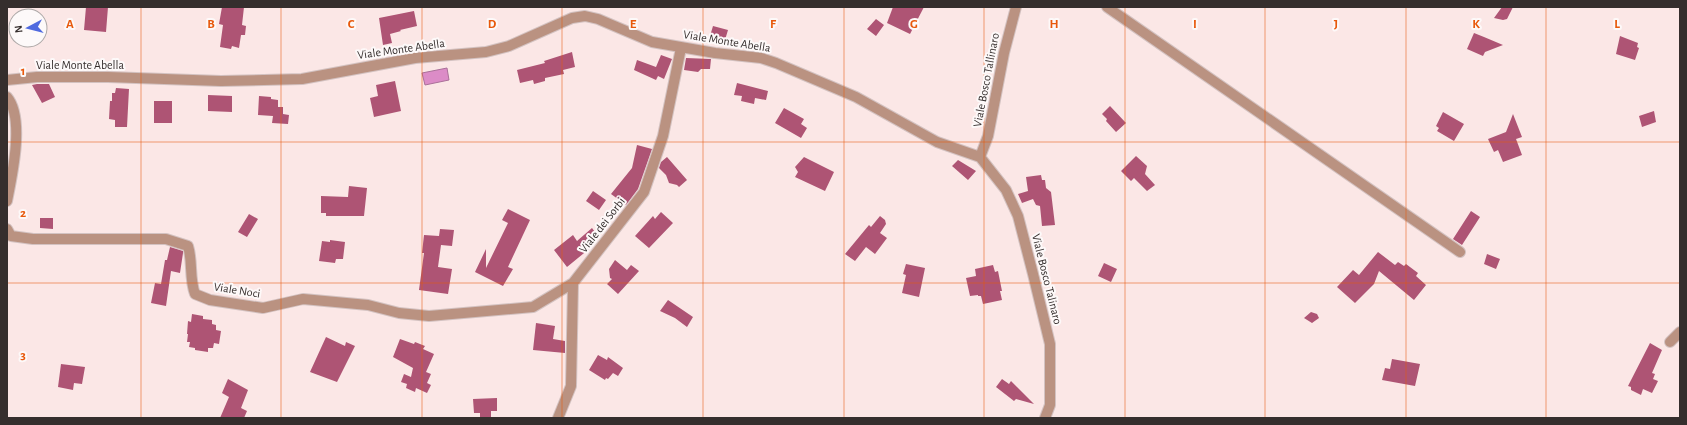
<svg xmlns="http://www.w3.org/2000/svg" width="1687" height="425" font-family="'Alegreya Sans',sans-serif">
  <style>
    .water { fill: #dc8cc7; stroke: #aa7099 }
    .building { fill: #ae5474 }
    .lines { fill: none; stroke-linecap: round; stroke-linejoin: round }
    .street-casing { stroke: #d3c2c1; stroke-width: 12 }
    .street { stroke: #ba9281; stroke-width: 10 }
    .grid { fill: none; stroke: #e8590c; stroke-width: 1; stroke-opacity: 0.55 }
    .labels { text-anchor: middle; stroke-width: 4; stroke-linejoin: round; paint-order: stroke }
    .street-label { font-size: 12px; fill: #352e2d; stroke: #fdf9f9 }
    .grid-label { font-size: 13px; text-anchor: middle; font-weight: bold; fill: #e8590c; stroke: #fdf9f9; stroke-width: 4; stroke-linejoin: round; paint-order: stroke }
  </style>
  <rect width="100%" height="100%" fill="#fbe7e6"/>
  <!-- water -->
  <path class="water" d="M447,68l2,12 -24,5 -3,-12z"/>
  <!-- building -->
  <path class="building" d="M86,7h22l-2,25 -22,-2z
    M222,7h22l-2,18 4,1 -1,9h-4l-2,13 -7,-2 -1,3 -11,-2 3,-22 -4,-1z
    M893,7h31l-14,27 -23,-11z
    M1502,7h11l-6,12 -4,1 -9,-2z
    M414,11l3,15 -17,4 1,1 -11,3 2,9 -9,2 -4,-27z
    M876,19l8,6 -8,11 -9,-7z
    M713,26l15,4 -3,10 -15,-4z
    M1474,33l10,4 19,8 -18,7 -2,4 -16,-7z
    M1620,36l18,7 -1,4 2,1 -4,12 -19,-6z
    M572,52l3,15 -12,3 1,4 -19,4v3l-11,3 -1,-4 -13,3 -3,-13 28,-7 -1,-2z
    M661,55l11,4 -8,20 -6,-3 -2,4 -22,-10 3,-10 19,7z
    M686,58l25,1 -1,10h-9l-3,3 -14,-2z
    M395,81l6,30 -27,6 -4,-19 8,-2 -2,-11z
    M737,83l31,8 -2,9 -11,-2 -1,6 -13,-3 1,-5 -8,-1z
    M37,84h12l6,13 -13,6 -10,-18z
    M116,88l13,1 -2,38h-12v-7l-6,-1 1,-18h2v-8h3z
    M208,95l24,1v16l-24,-1z
    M259,96l12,1v2l7,1v7h5v7l6,1 -1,9 -16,-1 1,-7 -15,-1z
    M154,101h18v22h-18z
    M1110,106l16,17 -10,9 -10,-11 1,-2 -5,-5z
    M784,108l20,11 -3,5 6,4 -6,10 -26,-15z
    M1654,111l2,11 -14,5 -3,-11z
    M1443,112l21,12 -10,17 -17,-10 2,-3 -3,-2z
    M1513,114l9,23 -6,2 6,16 -19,7 -5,-12 -4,2 -6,-13 18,-7z
    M637,145l15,4 -14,40 -12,16 -15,-11 21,-26z
    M1136,156l11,10 -2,8 10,11 -8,6 -13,-13 -3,3 -10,-10z
    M667,157l20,23 -8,7 -2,-2 -8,-2 -3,-8 -7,-7 2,-6z
    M804,157l30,15 -9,19 -30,-14 3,-5 -3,-5z
    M958,160l18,11 -8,9 -16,-14z
    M1041,175l1,5h3l1,8 5,4 4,33 -13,1 -2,-20 -4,-1 -3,-6 -11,4 -4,-9 10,-3 -2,-14z
    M349,186l18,2 -3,28h-38v-3h-5v-17l27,1z
    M593,191l13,9 -7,10 -13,-9z
    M508,209l22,11 -22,47 5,2 -10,17 -28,-14 11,-23v19l22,-45 -6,-3z
    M1471,211l9,6 -18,28 -9,-6z
    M661,212l12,11 -24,25 -14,-12 18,-20 2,3z
    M249,214l9,5 -11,18 -9,-5z
    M880,216l5,4 1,4 -6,9 7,5 -12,16 -9,-7 -11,14 -10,-7 24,-29 2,2z
    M40,218h13v11l-13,-1z
    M592,228l5,7 -8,14 -22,18 -13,-17 19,-15 4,6z
    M440,229l14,1 -2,16 -11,-1 -3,22 14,2 -4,25 -29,-4 5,-37h-2l2,-18 15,1z
    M330,240l15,2 -2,17h-7l-1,4 -16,-2 3,-20 8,1z
    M170,247l13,4v2l-3,20 -9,-2 -5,35 -15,-3 4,-20 6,1 4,-24h2z
    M1378,252l17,13 3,-3 6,4 2,-2 12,9 -2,3 10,9 -12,15 -35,-29 -5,13 -19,19 -18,-16 16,-17 6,5z
    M1487,254l13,5 -4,10 -12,-5z
    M615,260l12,10 4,-5 8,6 -21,23 -11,-10 5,-5 -2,-1 -1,-9z
    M1104,263l13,6 -6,13 -13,-6z
    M906,264l19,4 -6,29 -17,-4 4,-18 -3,-1z
    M993,265l2,7 3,-1 4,20h-2l2,9 -19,4 -2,-8h-3v-1l-8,1 -4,-18 10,-2 -1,-7z
    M668,300l25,17 -6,10 -12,-9 -15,-7z
    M1311,312l6,2 2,4 -7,5 -8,-5z
    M192,314l11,2v3l9,1v4l4,1v5l5,1 -2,13 -5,-1 -1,5h-5v4l-13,-2v-2l-6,-1 1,-5h-3l1,-8h-1l1,-13 3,1z
    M536,323l19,3 -2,13 12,2v12l-32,-3z
    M326,337l19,9 1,-4 9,4 -18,36 -27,-10z
    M400,339l14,5 1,-2 10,4 -2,3 11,5 -8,18 5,2 -4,9 4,2 -4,8 -11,-5 -1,4 -9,-4 1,-4 -6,-2 3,-8 7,3 2,-9 -20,-11z
    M1650,343l12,7 -10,23 3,1 -2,5 5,2 -6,12 -9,-4 -2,6 -10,-5v-3l-3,-1z
    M598,355l9,5 1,-3 15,11 -5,8 -5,-3 -5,6 -2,-1 -1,2 -16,-10z
    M1392,359l28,5 -5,22 -33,-6 3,-12 5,1z
    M61,364l24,3 -3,17 -8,-1 -1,7 -15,-3z
    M228,379l20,11 -7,18 6,3 -3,7h-24l9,-21 -7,-4z
    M1002,379l7,5 2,-3 23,23 -18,-5 -2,2 -18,-14z
    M497,398v13h-6v6l-11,1v-5h-6l-1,-14z"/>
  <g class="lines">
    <!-- street casing -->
    <g class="street-casing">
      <path id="street" d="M1107,7l353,245
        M7,80l30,-3h71l113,4 81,-2 113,-21 71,-6 23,-6 63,-28 13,-2 13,3 54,23 63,11 46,5 15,5 80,34 81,45 43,15
        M7,97c18,21 5,79 0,104
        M980,157l26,33 12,26 15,58 17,70v61l-5,13
        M980,157l8,-21 16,-83 12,-46
        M7,229l4,7 22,3h133l22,7c5,16 1,32 7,48l15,6 53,8 40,-9 65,6 31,8 30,3 104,-9 40,-24
        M1670,342l10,-10
        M558,418l13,-32 2,-103 71,-91 19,-56 18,-88"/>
    </g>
    <!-- street -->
    <use href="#street" class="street"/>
  </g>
  <!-- grid -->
  <path class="grid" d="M141,7v411M281,7v411M422,7v411M562,7v411M703,7v411M844,7v411M984,7v411M1125,7v411M1265,7v411M1406,7v411M1546,7v411M7,142h1673M7,283h1673"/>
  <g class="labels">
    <!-- street labels -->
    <g class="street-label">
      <text transform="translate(727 41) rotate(9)" y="4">Viale Monte Abella</text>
      <text transform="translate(401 49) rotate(-8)" y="4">Viale Monte Abella</text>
      <text x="80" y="69">Viale Monte Abella</text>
      <text transform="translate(986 80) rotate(-79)" y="4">Viale Bosco Tallinaro</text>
      <text transform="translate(602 225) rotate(-52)" y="4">Viale dei Sorbi</text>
      <text transform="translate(1047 279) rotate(76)" y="4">Viale Bosco Talinaro</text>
      <text transform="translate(237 290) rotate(9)" y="4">Viale Noci</text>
    </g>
  </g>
  <g class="grid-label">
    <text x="70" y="28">A</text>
    <text x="211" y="28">B</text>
    <text x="351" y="28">C</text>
    <text x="492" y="28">D</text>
    <text x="633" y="28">E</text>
    <text x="773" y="28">F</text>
    <text x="914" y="28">G</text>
    <text x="1054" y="28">H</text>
    <text x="1195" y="28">I</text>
    <text x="1336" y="28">J</text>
    <text x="1476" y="28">K</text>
    <text x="1617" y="28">L</text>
    <text x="23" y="75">1</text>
    <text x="23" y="217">2</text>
    <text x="23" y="359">3</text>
  </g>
  <!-- border -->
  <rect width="1687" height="425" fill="none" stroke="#352e2d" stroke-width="16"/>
  <!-- north arrow -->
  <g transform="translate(28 28) rotate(263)"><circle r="19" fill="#fdf9f9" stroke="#ada8a7"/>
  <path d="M0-3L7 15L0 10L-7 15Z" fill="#506adf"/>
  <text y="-6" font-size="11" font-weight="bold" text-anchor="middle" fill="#352e2d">N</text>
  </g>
</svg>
